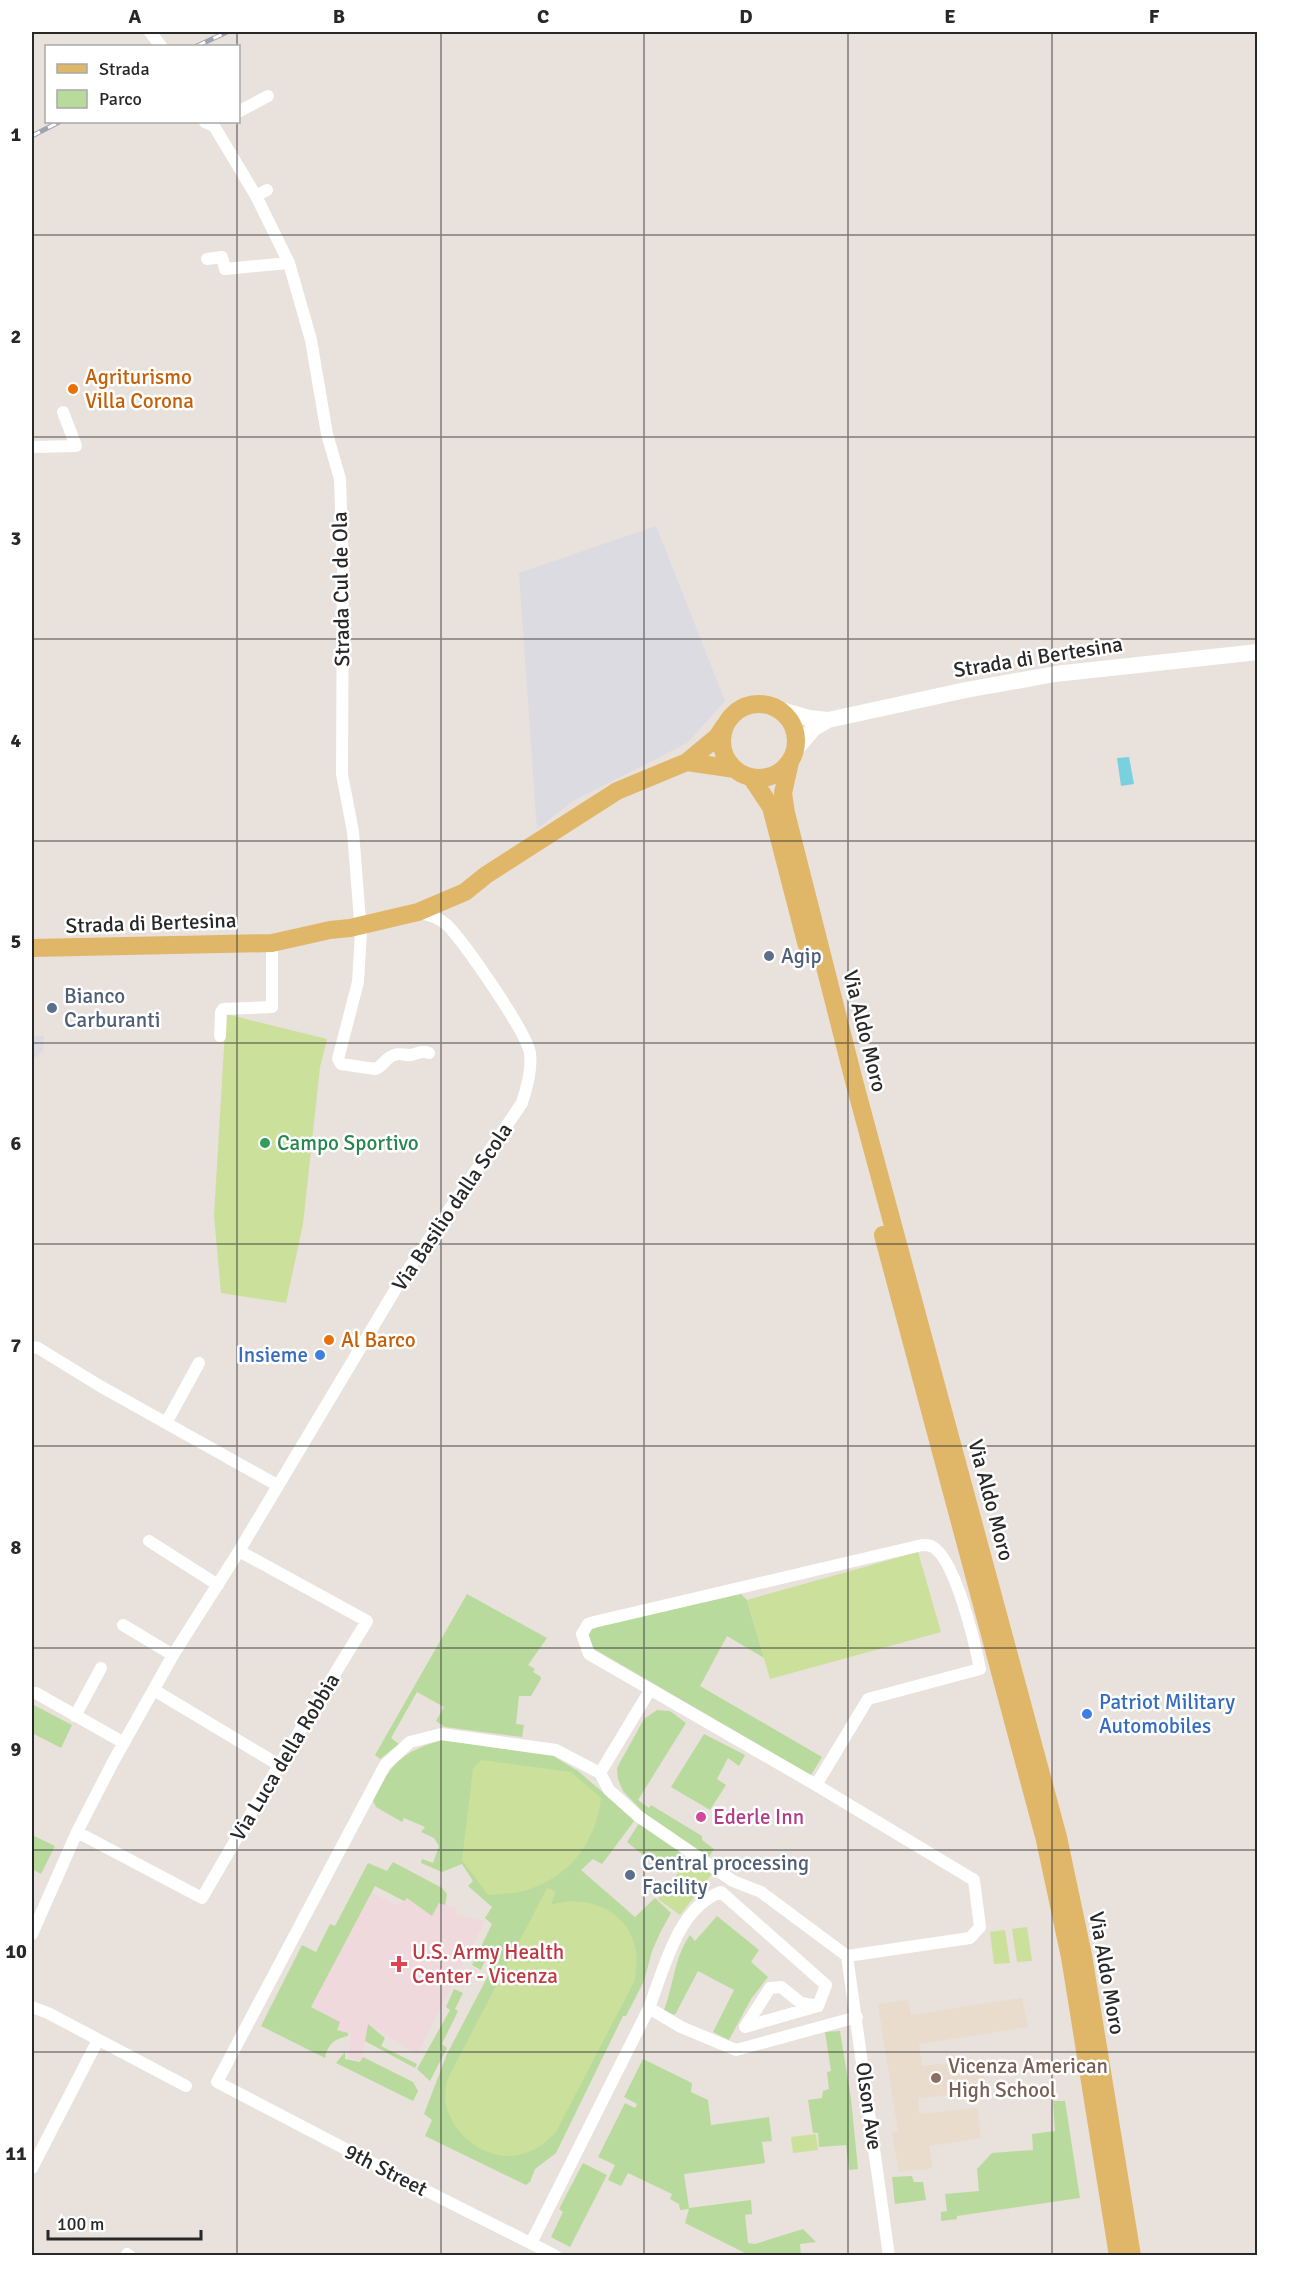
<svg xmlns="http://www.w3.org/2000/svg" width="1289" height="2287" font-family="Signika,sans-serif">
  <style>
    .industrial { fill: #dcdbe2 }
    .education { fill: #e9dccc }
    .medical { fill: #efd9dd }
    .green { fill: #b9da9d }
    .pitch { fill: #cbe09a }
    .water { fill: #79d1e0 }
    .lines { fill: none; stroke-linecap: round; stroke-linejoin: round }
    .street { stroke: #fff; stroke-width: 12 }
    .secondary { stroke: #fff; stroke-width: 16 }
    .primary { stroke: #e0b769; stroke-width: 18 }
    .rail-casing { stroke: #9fa3b0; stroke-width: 5 }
    .rail { stroke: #fff; stroke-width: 3; stroke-dasharray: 9; stroke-linecap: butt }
    .grid { fill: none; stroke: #282828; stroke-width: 1.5; stroke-opacity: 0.55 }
    .food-dot { fill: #e8710a; stroke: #fff; stroke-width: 2 }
    .service-dot { fill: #5c6f8a; stroke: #fff; stroke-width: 2 }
    .leisure-dot { fill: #2e9e5b; stroke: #fff; stroke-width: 2 }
    .shop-dot { fill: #3f7fe0; stroke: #fff; stroke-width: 2 }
    .hotel-dot { fill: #d1479c; stroke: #fff; stroke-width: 2 }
    .health-dot { fill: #e0444e; stroke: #fff; stroke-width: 2 }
    .education-dot { fill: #8d6e63; stroke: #fff; stroke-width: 2 }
    .labels { text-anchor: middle; stroke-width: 5; stroke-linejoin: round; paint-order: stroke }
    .food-label { font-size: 21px; fill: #c56008; stroke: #fff; text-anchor: start }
    .street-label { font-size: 21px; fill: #282828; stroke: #fff }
    .service-label { font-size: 21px; fill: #4e5e75; stroke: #fff; text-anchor: start }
    .leisure-label { font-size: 21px; fill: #27864d; stroke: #fff; text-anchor: start }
    .shop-label { font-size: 21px; fill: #366cbe; stroke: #fff; text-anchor: end }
    .hotel-label { font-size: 21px; fill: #b23c85; stroke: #fff; text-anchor: start }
    .health-label { font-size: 21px; fill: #be3a42; stroke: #fff; text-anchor: start }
    .education-label { font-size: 21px; fill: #785e54; stroke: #fff; text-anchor: start }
    .neatline { fill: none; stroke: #282828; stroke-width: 2 }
    .grid-label { font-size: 20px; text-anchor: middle; font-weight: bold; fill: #282828 }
  </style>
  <rect width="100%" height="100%" fill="#e9e1db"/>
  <!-- industrial -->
  <path class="industrial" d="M656,526l69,175 -38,42 -114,58 -36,28 -18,-256z
    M32,1036h12l-1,15 -7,6h-4z"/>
  <!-- education -->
  <path class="education" d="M1022,1998l6,29 -109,17 3,22 59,-6 4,31 -67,7 1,16 58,-6 4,30 -52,8 4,22 -34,4 -7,-39 6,-1 -20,-128 30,-4 3,15z"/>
  <!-- medical -->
  <path class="medical" d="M372,1893l27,13 8,-9 25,19 5,-14 20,6 -2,7 30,6 -68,133 -49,-30 -6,36 -13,-2 2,-24 -15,-4 -25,-23z"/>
  <!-- green -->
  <path class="green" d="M467,1594l80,44 -19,27 7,4 -2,3 7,4 1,3 -10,17h-12l-3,28 8,1 -2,12 -77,-10 -9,-6 8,-14 -27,-15 -26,46 8,6 -19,15 -5,-4z
    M741,1594l6,6 17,58 -37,-22 -27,50 122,71 -11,18 -222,-129 -2,-10 6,-9z
    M32,1704l40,21 -11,23 -29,-15z
    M657,1710l13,1 16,12 -48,77 11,8 2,-3 51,31v4l12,9 -11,18 -20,-14 -19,19 -37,-30 18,-28 -22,-23 -5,-12 -1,-11 27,-49z
    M704,1734l41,21 -6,11 -11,-8 -11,21 9,6 -16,25 -39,-23z
    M442,1740l111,16 25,15 57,49 -33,44 -9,-5 -12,11 54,47 20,-19 16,15 -11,20 -8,18 -8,30 -18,35h-3l-67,137 -21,16 -5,13 -4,3 -101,-49 7,-16 -8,-6 23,-60 53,-101 -10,-5 -9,22 -9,-5 20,-41 -7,-6 7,-11 -24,-21 5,-5 -11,-17 -20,8 -21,-9 1,-4 11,4 6,-17 -5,-8 -13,-6 4,-5 -21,-9 -2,4 -26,-15 -3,-6c19,-39 27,-48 69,-61z
    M32,1835l23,11 -14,28 -9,-5z
    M393,1862l49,26 5,6 -2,11 -6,-2 -7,13 -25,-18 -3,3 -29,-15 -64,121 29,15 -3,8 11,3v3c-14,3 -20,8 -23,22l-64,-32 41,-81 14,7 14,-28 5,2 33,-63 19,8z
    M717,1916l42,34 -8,12 17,15 -17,22 -22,41 -16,-8 21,-42 -36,-19 -22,42 -2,2 -10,-5c10,-26 10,-52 26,-75l5,6z
    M454,1989l9,4 -8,16 3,2 -16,33 5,4 -17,33 -13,-12 33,-59 -4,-3z
    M368,2024l17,14 -4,8 36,18 -2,4 -50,-27z
    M840,2031l11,68 7,70 -9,1 -3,-25 -27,2 -1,-14h-5l-5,-33 14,-2 1,-7 6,-2 -2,-17 4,-1 -6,-39z
    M345,2052v7l15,3 3,-5 50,25 5,9 -5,10 -77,-38z
    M643,2059l49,24 -1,9 17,8 3,25 58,-8 3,24 -10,1 3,21 -81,11 5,34 62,-8 1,14 -7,1 3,28 7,1 48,-15 13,13 -16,2 1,11h-52l-64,-32 4,-14 -9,1 -1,-6 -9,-5 2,-5 -44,-21 -7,13 -13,-6 7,-15 -17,-8 27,-54 10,5 2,-4 -13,-7z
    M1053,2101h12l15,97 -123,18v3l-16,2v-9l6,-1 -2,-17 34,-3 -2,-22 15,-16 41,-3 -1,-16 23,-3z
    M583,2163l24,12 -37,72 -19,-10 12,-25 -4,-3z
    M912,2176l2,6h9l3,18 -31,4 -3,-27z"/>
  <!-- pitch -->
  <path class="pitch" d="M226,1014l101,25 -7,28 -17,157 -17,79 -65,-10 -7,-77z
    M918,1552l23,80 -171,47 -23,-79z
    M481,1760l90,12 30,26c-4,42 -31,78 -71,91 -14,5 -29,5 -42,6l-26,-35 11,-92z
    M690,1857l22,17 -32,41 -22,-16z
    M547,1888l9,3 -5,14c32,-11 73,3 83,38 4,13 2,24 1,37l-79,152c-9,9 -18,17 -30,21 -36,13 -77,-18 -81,-54 0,-6 1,-13 2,-19z
    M1027,1927l5,34 -15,1 -5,-33z
    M1005,1930l5,33 -16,1 -4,-32z
    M816,2134l2,16 -25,3 -2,-16z"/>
  <!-- water -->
  <path class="water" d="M1129,757l5,27 -13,2 -4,-28z"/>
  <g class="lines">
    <!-- street -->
    <path class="street" d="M150,32l11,14
      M238,112l30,-16
      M205,122l9,4 42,70 33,67 22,77 16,94 13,45 3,87 -1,208 11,58 8,101 -3,49 -20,77 3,5 34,5c7,-2 9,-8 15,-12 8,-5 12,-2 20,-2 8,-1 11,-5 19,-2
      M256,196l11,-6
      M207,259l15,-2 3,12 64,-6
      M32,447l44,-1 -13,-34
      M220,1036l1,-24 2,-3 49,-2v-64
      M32,1347l6,1 62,38 177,99
      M166,1423l33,-60
      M149,1541l69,44
      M123,1625l50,30
      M154,1690l125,75
      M36,1693l88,50
      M75,1716l26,-48
      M600,1773l50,-83
      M77,1832l125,66 77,-133 88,-144 -128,-70
      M32,1934l45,-102 36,-70 60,-107 66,-104 162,-271 121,-177c5,-17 10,-33 8,-50 -4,-22 -66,-111 -83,-128 -9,-8 -18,-10 -29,-13
      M847,1956l42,300
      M32,2007l16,6 138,73
      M649,2008c15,-39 29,-101 72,-116l105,93 -8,21 -17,-3 -20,-16 -11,1 -25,39 73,-21
      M32,2168l66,-128
      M531,2243l118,-235 32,19 55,23 121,-33
      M127,2254l3,2
      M556,2256l-151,-76 -188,-98 168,-317 25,-23 31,-8 115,16 44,23 9,17 29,26 95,65 28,11 86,64 123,-18 10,-11 -6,-47 -158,-95 -227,-131 -7,-20 6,-10 6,-2 328,-77c3,0 6,0 9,1 24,10 44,98 49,123l-112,30 -52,86"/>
    <!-- secondary -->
    <path class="secondary" d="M781,710l28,8 19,2
      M795,750l19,-22 14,-8 138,-30 89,-16 203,-22"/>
    <!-- primary -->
    <path class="primary" d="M722 741a37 37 0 1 1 74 0a37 37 0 1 1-74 0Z
      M687,762l48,7
      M790,762l-7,31 3,20 68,268 204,756 25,118 49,301
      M751,777l20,30 37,143
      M32,948l240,-5 58,-13 20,-2 68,-16 47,-20 21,-17 131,-84 70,-29 30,-25 8,-12
      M883,1235l162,605 25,117 48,299"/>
    <!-- rail casing -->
    <g class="rail-casing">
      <path id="rail" d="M197,46l30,-14
        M32,136l27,-14"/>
    </g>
    <!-- rail -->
    <use href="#rail" class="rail"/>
  </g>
  <!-- grid -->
  <path class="grid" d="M237,32v14M441,32v2224M644,32v2224M848,32v2224M1052,32v2224M237,122v2134M32,235h1226M32,437h1226M32,639h1226M32,841h1226M32,1043h1226M32,1244h1226M32,1446h1226M32,1648h1226M32,1850h1226M32,2052h1226"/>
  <!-- markers -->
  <g class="food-dot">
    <circle cx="73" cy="389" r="6"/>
    <circle cx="329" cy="1340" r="6"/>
  </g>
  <g class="service-dot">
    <circle cx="769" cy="956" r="6"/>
    <circle cx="52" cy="1008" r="6"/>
    <circle cx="630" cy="1875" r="6"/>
  </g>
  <circle class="leisure-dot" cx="265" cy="1143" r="6"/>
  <g class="shop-dot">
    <circle cx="320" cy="1355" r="6"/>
    <circle cx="1087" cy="1714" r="6"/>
  </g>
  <circle class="hotel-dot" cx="701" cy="1817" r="6"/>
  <path class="health-dot" d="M396 1955h6v6h6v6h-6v6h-6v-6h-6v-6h6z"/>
  <circle class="education-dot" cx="936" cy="2078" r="6"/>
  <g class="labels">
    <!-- food labels -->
    <g class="food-label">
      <text x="85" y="384">Agriturismo<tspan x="85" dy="24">Villa Corona</tspan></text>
      <text x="341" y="1347">Al Barco</text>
    </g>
    <!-- street labels -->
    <g class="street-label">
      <text transform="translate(341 589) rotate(-91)" y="7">Strada Cul de Ola</text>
      <text transform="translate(1038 657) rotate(-9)" y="7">Strada di Bertesina</text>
      <text transform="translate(151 923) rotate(-2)" y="7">Strada di Bertesina</text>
      <text transform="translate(865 1031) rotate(76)" y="7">Via Aldo Moro</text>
      <text transform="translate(452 1207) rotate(-56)" y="7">Via Basilio dalla Scola</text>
      <text transform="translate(991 1500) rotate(75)" y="7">Via Aldo Moro</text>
      <text transform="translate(285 1757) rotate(-59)" y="7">Via Luca della Robbia</text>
      <text transform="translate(1107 1973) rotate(80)" y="7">Via Aldo Moro</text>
      <text transform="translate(869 2106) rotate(82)" y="7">Olson Ave</text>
      <text transform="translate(386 2170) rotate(27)" y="7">9th Street</text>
    </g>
    <!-- service labels -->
    <g class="service-label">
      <text x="781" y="963">Agip</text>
      <text x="64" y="1003">Bianco<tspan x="64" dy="24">Carburanti</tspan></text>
      <text x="642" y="1870">Central processing<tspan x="642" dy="24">Facility</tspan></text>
    </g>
    <!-- leisure labels -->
    <g class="leisure-label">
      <text x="277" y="1150">Campo Sportivo</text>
    </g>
    <!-- shop labels -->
    <g class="shop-label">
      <text x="308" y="1362">Insieme</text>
      <text x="1099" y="1709" text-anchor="start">Patriot Military<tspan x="1099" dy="24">Automobiles</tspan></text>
    </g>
    <!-- hotel labels -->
    <g class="hotel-label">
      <text x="713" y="1824">Ederle Inn</text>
    </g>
    <!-- health labels -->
    <g class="health-label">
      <text x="412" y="1959">U.S. Army Health<tspan x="412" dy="24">Center - Vicenza</tspan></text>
    </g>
    <!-- education labels -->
    <g class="education-label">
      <text x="948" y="2073">Vicenza American<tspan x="948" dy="24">High School</tspan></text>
    </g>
  </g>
  <!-- border -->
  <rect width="1289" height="2287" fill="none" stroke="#ffffff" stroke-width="66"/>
  <!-- legend -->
  <rect x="45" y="45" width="195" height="78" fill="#ffffff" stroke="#a9a9a9" stroke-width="1.5"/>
  <rect x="57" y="64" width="30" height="9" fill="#e0b769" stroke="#a9a9a9" stroke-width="1.5"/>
  <text x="99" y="75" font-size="18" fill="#282828">Strada</text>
  <rect x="57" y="90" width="30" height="18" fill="#b9da9d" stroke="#a9a9a9" stroke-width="1.5"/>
  <text x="99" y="105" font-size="18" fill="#282828">Parco</text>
  <!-- scale -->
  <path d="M48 2230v9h153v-9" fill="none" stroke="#282828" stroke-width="3"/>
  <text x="57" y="2230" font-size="18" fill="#282828" stroke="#ffffff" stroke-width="4.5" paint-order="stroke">100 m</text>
  <rect x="33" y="33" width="1223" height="2221" class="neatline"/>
  <g class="grid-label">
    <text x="135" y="23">A</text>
    <text x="339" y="23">B</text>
    <text x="543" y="23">C</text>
    <text x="746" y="23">D</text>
    <text x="950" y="23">E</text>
    <text x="1154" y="23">F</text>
    <text x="16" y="141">1</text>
    <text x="16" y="343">2</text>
    <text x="16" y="545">3</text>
    <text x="16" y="747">4</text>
    <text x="16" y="948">5</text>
    <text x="16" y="1150">6</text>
    <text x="16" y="1352">7</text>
    <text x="16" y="1554">8</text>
    <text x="16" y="1756">9</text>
    <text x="16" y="1958">10</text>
    <text x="16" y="2160">11</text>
  </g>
</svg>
